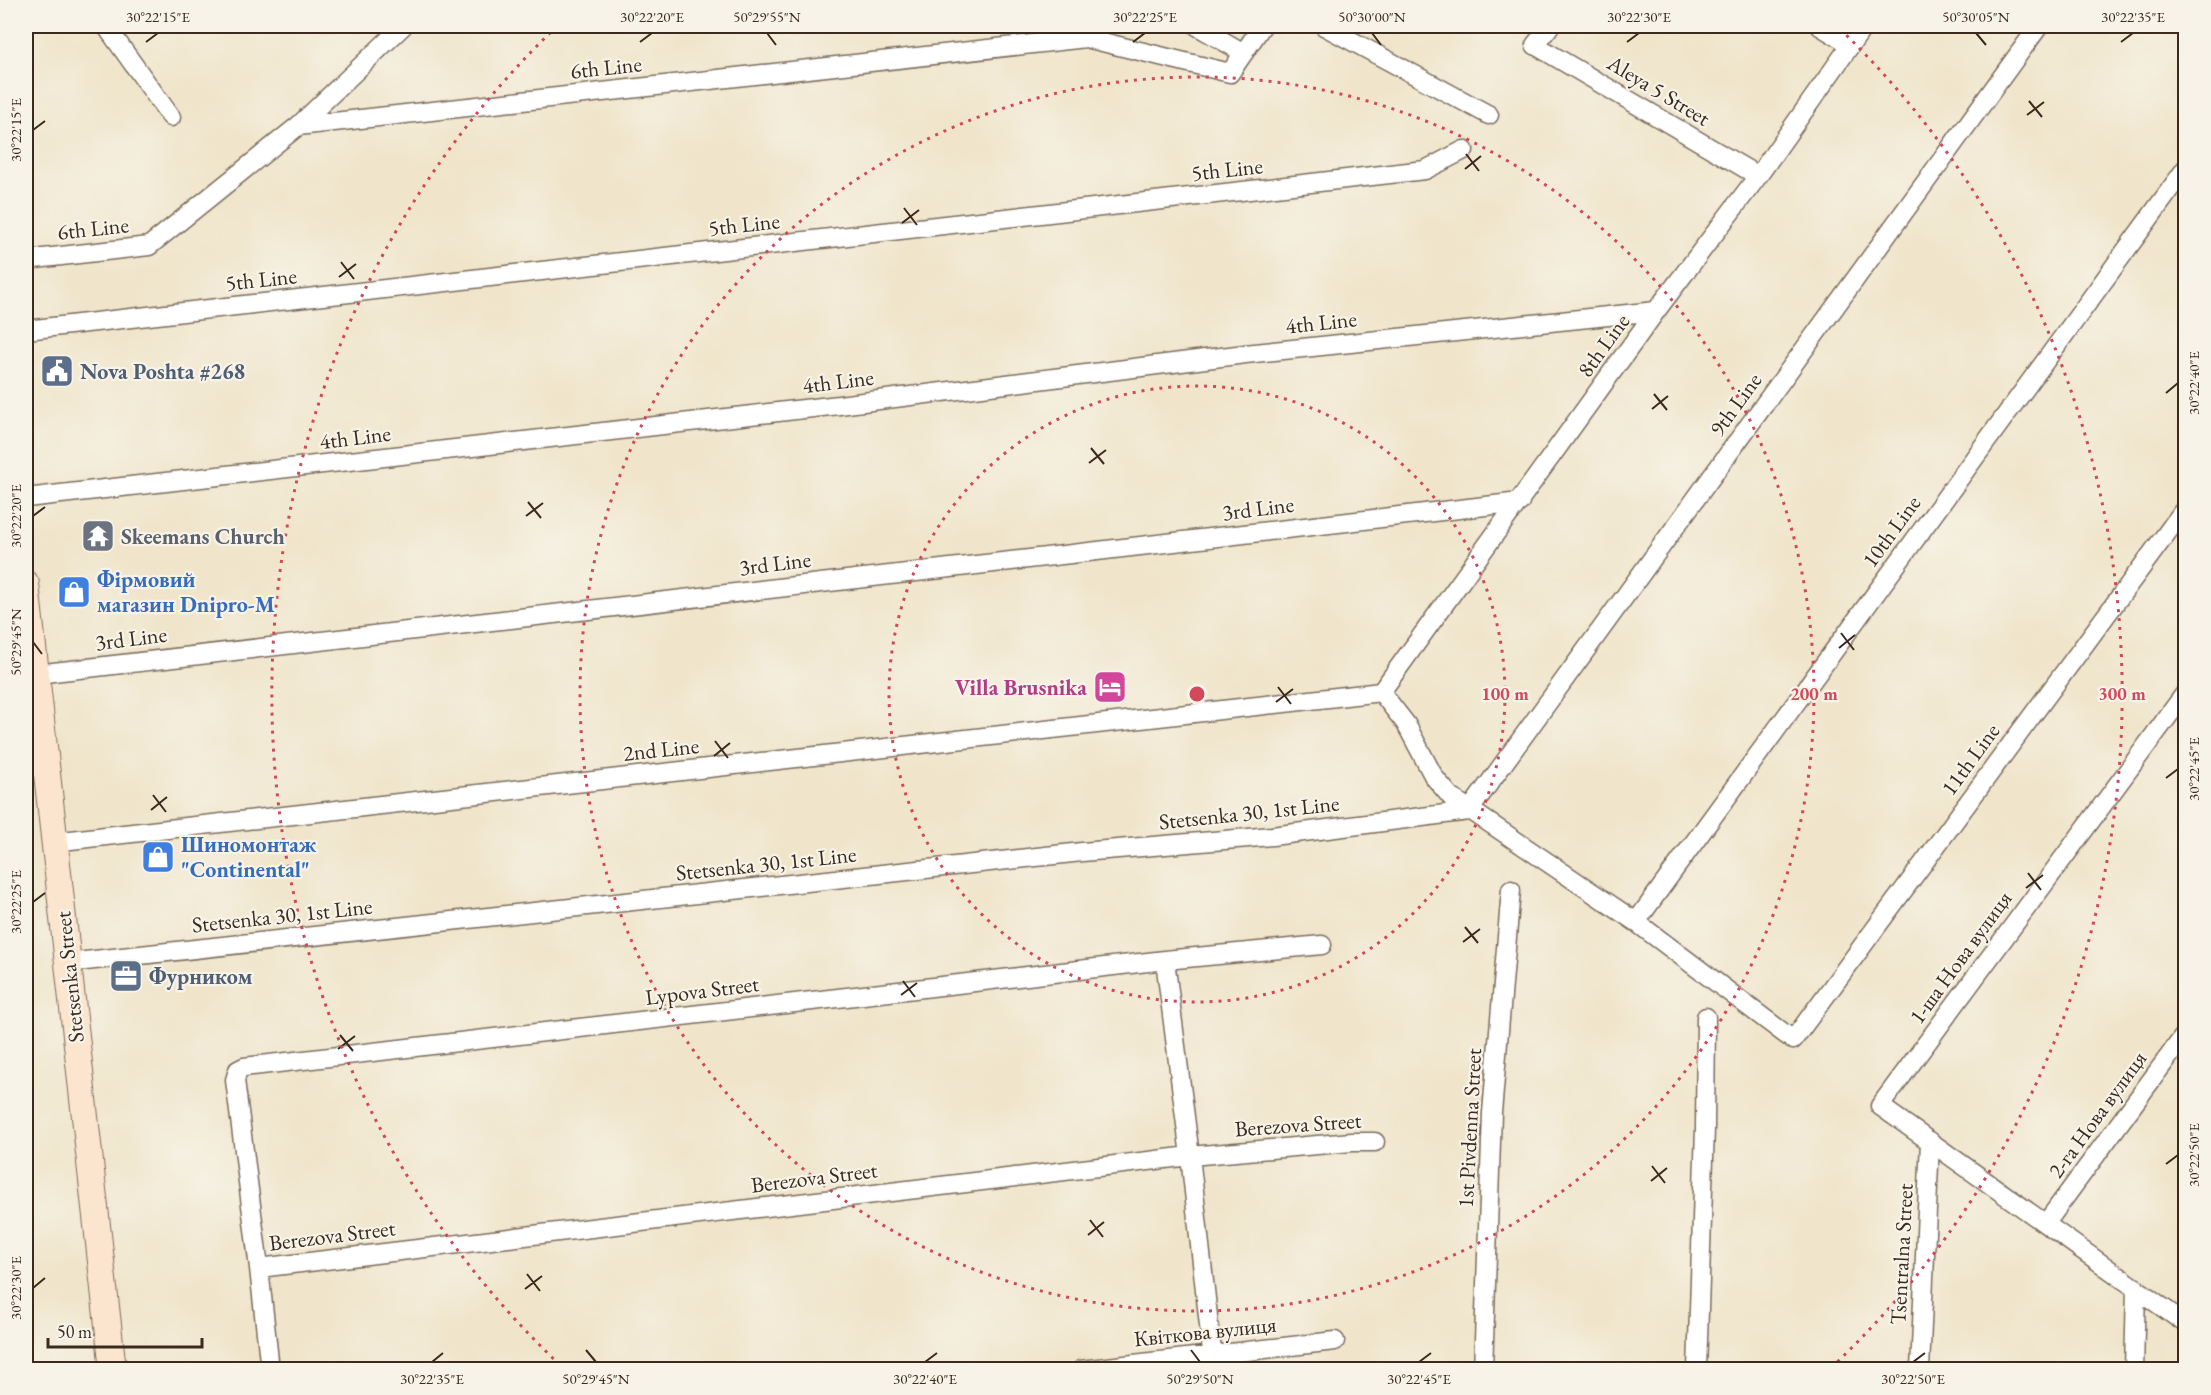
<svg xmlns="http://www.w3.org/2000/svg" width="2211" height="1395" font-family="'EB Garamond',serif">
  <style>
    .lines { fill: none; stroke-linecap: round; stroke-linejoin: round }
    .street-casing { stroke: #7a6b5b; stroke-width: 21 }
    .secondary-casing { stroke: #7a6b5b; stroke-width: 28 }
    .street { stroke: #fff; stroke-width: 18 }
    .secondary { stroke: #fce5cf; stroke-width: 26 }
    .ticks { fill: none; stroke: #3b2a1e; stroke-width: 2 }
    .ring { fill: none; stroke: #d1495b; stroke-width: 3; stroke-dasharray: 3 6 }
    .labels { text-anchor: middle; stroke-width: 4.5; stroke-linejoin: round; paint-order: stroke }
    .street-label { font-size: 22px; fill: #3b2a1e; stroke: #f7f3e8 }
    .service-label { font-size: 22px; font-weight: bold; fill: #4e5e75; stroke: #f7f3e8; text-anchor: start }
    .worship-label { font-size: 22px; font-weight: bold; fill: #5b616d; stroke: #f7f3e8; text-anchor: start }
    .shop-label { font-size: 22px; font-weight: bold; fill: #366cbe; stroke: #f7f3e8; text-anchor: start }
    .hotel-label { font-size: 22px; font-weight: bold; fill: #b23c85; stroke: #f7f3e8; text-anchor: end }
    .centre { fill: #d1495b; stroke: #f7f3e8; stroke-width: 3 }
    .ring-label { font-size: 18px; text-anchor: middle; font-weight: bold; fill: #d1495b; stroke: #f7f3e8; stroke-width: 4.5; stroke-linejoin: round; paint-order: stroke }
    .neatline { fill: none; stroke: #3b2a1e; stroke-width: 2 }
    .ticks-label { font-size: 15px; text-anchor: middle; fill: #3b2a1e }
  </style>
  <rect width="100%" height="100%" fill="#f7f3e8"/>
  <filter id="ink" filterUnits="userSpaceOnUse"><feTurbulence type="fractalNoise" baseFrequency=".0167" numOctaves="2"/><feDisplacementMap in="SourceGraphic" scale="12" xChannelSelector="R" yChannelSelector="G"/><feConvolveMatrix kernelMatrix="1 2 1 2 8 2 1 2 1" color-interpolation-filters="sRGB"/></filter>
  <filter id="wash" filterUnits="userSpaceOnUse"><feTurbulence type="fractalNoise" baseFrequency=".008" numOctaves="4" result="noise"/><feDisplacementMap in="SourceGraphic" scale="24" xChannelSelector="R" yChannelSelector="G"/><feGaussianBlur stdDeviation="1.35" result="paint"/><feColorMatrix in="noise" values="0 0 0 0 0 0 0 0 0 0 0 0 0 0 0 0 0 1.4 0 .05"/><feComposite in="paint" operator="in"/></filter>
  <g filter="url(#wash)">
    <rect width="100%" height="100%" fill="#f0e5cb"/>
  </g>
  <g filter="url(#ink)">
    <g class="lines">
      <!-- street casing -->
      <g class="street-casing">
        <path id="street" d="M106,26l65,91
          M1197,26l47,27
          M1324,26l165,89
          M1550,26l-15,19 223,131
          M1820,26l30,18
          M298,126l788,-88 144,35 32,-47
          M26,260l123,-14 149,-120 105,-100
          M26,330l1399,-160 39,-20
          M26,498l813,-93 406,-51 411,-43
          M36,674l1484,-172
          M1381,692l25,32 28,53 17,20 185,125 157,118 393,-533
          M1381,692l275,-381 102,-135 106,-150
          M2186,692l-306,414 306,218
          M1469,811l570,-785
          M53,842l1328,-150
          M1636,922l550,-754
          M1165,960l25,196 24,214
          M67,963l1015,-111 190,-16 197,-25
          M2046,1223l140,-190
          M259,1268l931,-112 162,-14h23
          M270,1370l-11,-102 -24,-188 3,-10 6,-3 921,-107 157,-15
          M1081,1370l254,-29
          M1483,1370l9,-257 19,-223
          M1697,1370l8,-242 1,-111
          M1920,1370l10,-229
          M2134,1370l2,-82"/>
      </g>
      <!-- secondary casing -->
      <g class="secondary-casing">
        <path id="secondary" d="M26,584l87,786"/>
      </g>
      <!-- street -->
      <use href="#street" class="street"/>
      <!-- secondary -->
      <use href="#secondary" class="secondary"/>
    </g>
  </g>
  <!-- ticks -->
  <path class="ticks" d="M767,33l9,12M1372,33l9,12M1976,33l10,12M146,42l12,-9M640,42l12,-9M1133,42l12,-9M1627,42l12,-9M2121,42l12,-9M2029,101l13,16M2027,115l17,-13M33,130l12,-9M1466,154l13,17M1465,169l16,-13M904,208l13,17M902,223l17,-13M341,262l13,17M339,277l17,-13M2166,393l12,-10M1654,394l13,16M1652,409l16,-13M1091,448l13,16M1089,463l17,-13M528,502l13,16M33,516l12,-9M526,516l17,-13M1841,633l13,17M33,642l9,12M1839,648l16,-13M1278,687l13,17M1276,702l17,-13M715,741l13,17M714,756l16,-13M2166,778l12,-9M153,795l13,17M151,810l16,-13M2028,873l13,17M2026,888l17,-13M33,902l12,-9M1465,927l13,16M1463,942l17,-13M903,981l12,16M901,995l16,-12M340,1035l13,16M338,1049l17,-13M2166,1164l12,-9M1652,1166l13,17M1651,1181l16,-13M1090,1220l13,17M1088,1235l16,-13M527,1274l13,17M33,1288l12,-10M525,1289l17,-13M586,1350l10,12M1191,1350l9,12M432,1362l11,-9M925,1362l12,-9M1419,1362l12,-9M1913,1362l12,-9"/>
  <!-- distance rings -->
  <g class="ring">
    <circle cx="1197" cy="694" r="308"/>
    <circle cx="1197" cy="694" r="617"/>
    <path d="M560 1365A925 925 0 0 1 554 29M1840 29A925 925 0 0 1 1834 1365"/>
  </g>
  <!-- icons -->
  <defs>
    <g id="civic-square" transform="scale(1.725)"><rect x="-9" y="-9" width="18" height="18" rx="4" fill="#5c6f8a" stroke="#f7f3e8"/><path d="M-.6-6.5H3V-4.5H.6V-3L4-1V1h2V6H-6V1h2V-1L-.6-3ZM-1.2 2.5V6h2.4V2.5Z" fill="#fff"/></g>
    <g id="temple-square" transform="scale(1.725)"><rect x="-9" y="-9" width="18" height="18" rx="4" fill="#6b7280" stroke="#f7f3e8"/><path d="M0-6L5-2H3V0L6.5 2.5H4V6H1.5V3h-3V6H-4V2.5H-6.5L-3 0V-2H-5Z" fill="#fff"/></g>
    <g id="shop-square" transform="scale(1.725)"><rect x="-9" y="-9" width="18" height="18" rx="4" fill="#3f7fe0" stroke="#f7f3e8"/><path d="M-5-2.5h2.3a2.7 3.5 0 0 1 5.4 0H5L5.5 6h-11ZM-1.5-2.5h3a1.5 2.3 0 0 0-3 0Z" fill="#fff"/></g>
    <g id="hotel-square" transform="scale(1.725)"><rect x="-9" y="-9" width="18" height="18" rx="4" fill="#d1479c" stroke="#f7f3e8"/><path d="M-6-4.5h1.5V1H6V5H4.5V3h-9V5H-6ZM-4 0a1.8 1.8 0 1 1 3.6 0ZM.5 0V-2.5h3Q6-2.5 6 0Z" fill="#fff"/></g>
    <g id="office-square" transform="scale(1.725)"><rect x="-9" y="-9" width="18" height="18" rx="4" fill="#5c6f8a" stroke="#f7f3e8"/><path d="M-6-3h4V-5.5h4V-3h4V5H-6ZM-1-4.5V-3h2v-1.5ZM-6 0V1H6V0Z" fill="#fff"/></g>
  </defs>
  <g fill-rule="evenodd">
    <use href="#civic-square" x="57" y="371"/>
    <use href="#temple-square" x="98" y="536"/>
    <use href="#shop-square" x="74" y="592"/>
    <use href="#hotel-square" x="1110" y="687"/>
    <use href="#shop-square" x="158" y="857"/>
    <use href="#office-square" x="126" y="976"/>
  </g>
  <g class="labels">
    <!-- street labels -->
    <g class="street-label">
      <text transform="translate(606 67) rotate(-6)" y="8">6th Line</text>
      <text transform="translate(1659 90) rotate(31)" y="8">Aleya 5 Street</text>
      <text transform="translate(1227 169) rotate(-6)" y="8">5th Line</text>
      <text transform="translate(744 224) rotate(-6)" y="8">5th Line</text>
      <text transform="translate(93 228) rotate(-6)" y="8">6th Line</text>
      <text transform="translate(261 279) rotate(-6)" y="8">5th Line</text>
      <text transform="translate(1321 322) rotate(-6)" y="8">4th Line</text>
      <text transform="translate(1603 345) rotate(-54)" y="8">8th Line</text>
      <text transform="translate(838 381) rotate(-7)" y="8">4th Line</text>
      <text transform="translate(1735 404) rotate(-54)" y="8">9th Line</text>
      <text transform="translate(355 437) rotate(-7)" y="8">4th Line</text>
      <text transform="translate(1258 508) rotate(-7)" y="8">3rd Line</text>
      <text transform="translate(1891 531) rotate(-54)" y="8">10th Line</text>
      <text transform="translate(775 563) rotate(-7)" y="8">3rd Line</text>
      <text transform="translate(131 638) rotate(-7)" y="8">3rd Line</text>
      <text transform="translate(661 749) rotate(-6)" y="8">2nd Line</text>
      <text transform="translate(1970 759) rotate(-54)" y="8">11th Line</text>
      <text transform="translate(1249 812) rotate(-6)" y="8">Stetsenka 30, 1st Line</text>
      <text transform="translate(766 863) rotate(-6)" y="8">Stetsenka 30, 1st Line</text>
      <text transform="translate(282 915) rotate(-6)" y="8">Stetsenka 30, 1st Line</text>
      <text transform="translate(1960 957) rotate(-54)" y="8">1-ша Нова вулиця</text>
      <text transform="translate(69 977) rotate(-96)" y="8">Stetsenka Street</text>
      <text transform="translate(702 990) rotate(-7)" y="8">Lypova Street</text>
      <text transform="translate(2097 1114) rotate(-54)" y="8">2-га Нова вулиця</text>
      <text transform="translate(1298 1124) rotate(-4)" y="8">Berezova Street</text>
      <text transform="translate(1469 1128) rotate(-87)" y="8">1st Pivdenna Street</text>
      <text transform="translate(814 1177) rotate(-7)" y="8">Berezova Street</text>
      <text transform="translate(332 1235) rotate(-7)" y="8">Berezova Street</text>
      <text transform="translate(1901 1254) rotate(-87)" y="8">Tsentralna Street</text>
      <text transform="translate(1205 1331) rotate(-6)" y="8">Квіткова вулиця</text>
    </g>
    <!-- service labels -->
    <g class="service-label">
      <text x="80" y="379">Nova Poshta #268</text>
      <text x="149" y="984">Фурником</text>
    </g>
    <!-- worship labels -->
    <g class="worship-label">
      <text x="121" y="544">Skeemans Church</text>
    </g>
    <!-- shop labels -->
    <g class="shop-label">
      <text x="97" y="587">Фірмовий<tspan x="97" dy="25">магазин Dnipro-M</tspan></text>
      <text x="181" y="852">Шиномонтаж<tspan x="181" dy="25">"Continental"</tspan></text>
    </g>
    <!-- hotel labels -->
    <g class="hotel-label">
      <text x="1087" y="695">Villa Brusnika</text>
    </g>
  </g>
  <circle cx="1197" cy="694" r="9" class="centre"/>
  <g class="ring-label">
    <text x="1505" y="700">100 m</text>
    <text x="1814" y="700">200 m</text>
    <text x="2122" y="700">300 m</text>
  </g>
  <!-- margin -->
  <rect width="2211" height="1395" fill="none" stroke="#f7f3e8" stroke-width="66"/>
  <!-- scale -->
  <path d="M48 1338v9h154v-9" fill="none" stroke="#3b2a1e" stroke-width="3"/>
  <text x="57" y="1338" font-size="18" fill="#3b2a1e" stroke="#f7f3e8" stroke-width="4.5" paint-order="stroke">50 m</text>
  <rect x="33" y="33" width="2145" height="1329" class="neatline"/>
  <g class="ticks-label">
    <text x="158" y="22">30°22'15"E</text>
    <text x="652" y="22">30°22'20"E</text>
    <text x="767" y="22">50°29'55"N</text>
    <text x="1145" y="22">30°22'25"E</text>
    <text x="1372" y="22">50°30'00"N</text>
    <text x="1639" y="22">30°22'30"E</text>
    <text x="1976" y="22">50°30'05"N</text>
    <text x="2133" y="22">30°22'35"E</text>
    <text transform="translate(16 130) rotate(-90)" y="5">30°22'15"E</text>
    <text transform="translate(2194 383) rotate(-90)" y="5">30°22'40"E</text>
    <text transform="translate(16 516) rotate(-90)" y="5">30°22'20"E</text>
    <text transform="translate(16 642) rotate(-90)" y="5">50°29'45"N</text>
    <text transform="translate(2194 769) rotate(-90)" y="5">30°22'45"E</text>
    <text transform="translate(16 902) rotate(-90)" y="5">30°22'25"E</text>
    <text transform="translate(2194 1155) rotate(-90)" y="5">30°22'50"E</text>
    <text transform="translate(16 1288) rotate(-90)" y="5">30°22'30"E</text>
    <text x="432" y="1384">30°22'35"E</text>
    <text x="596" y="1384">50°29'45"N</text>
    <text x="925" y="1384">30°22'40"E</text>
    <text x="1200" y="1384">50°29'50"N</text>
    <text x="1419" y="1384">30°22'45"E</text>
    <text x="1913" y="1384">30°22'50"E</text>
  </g>
</svg>
